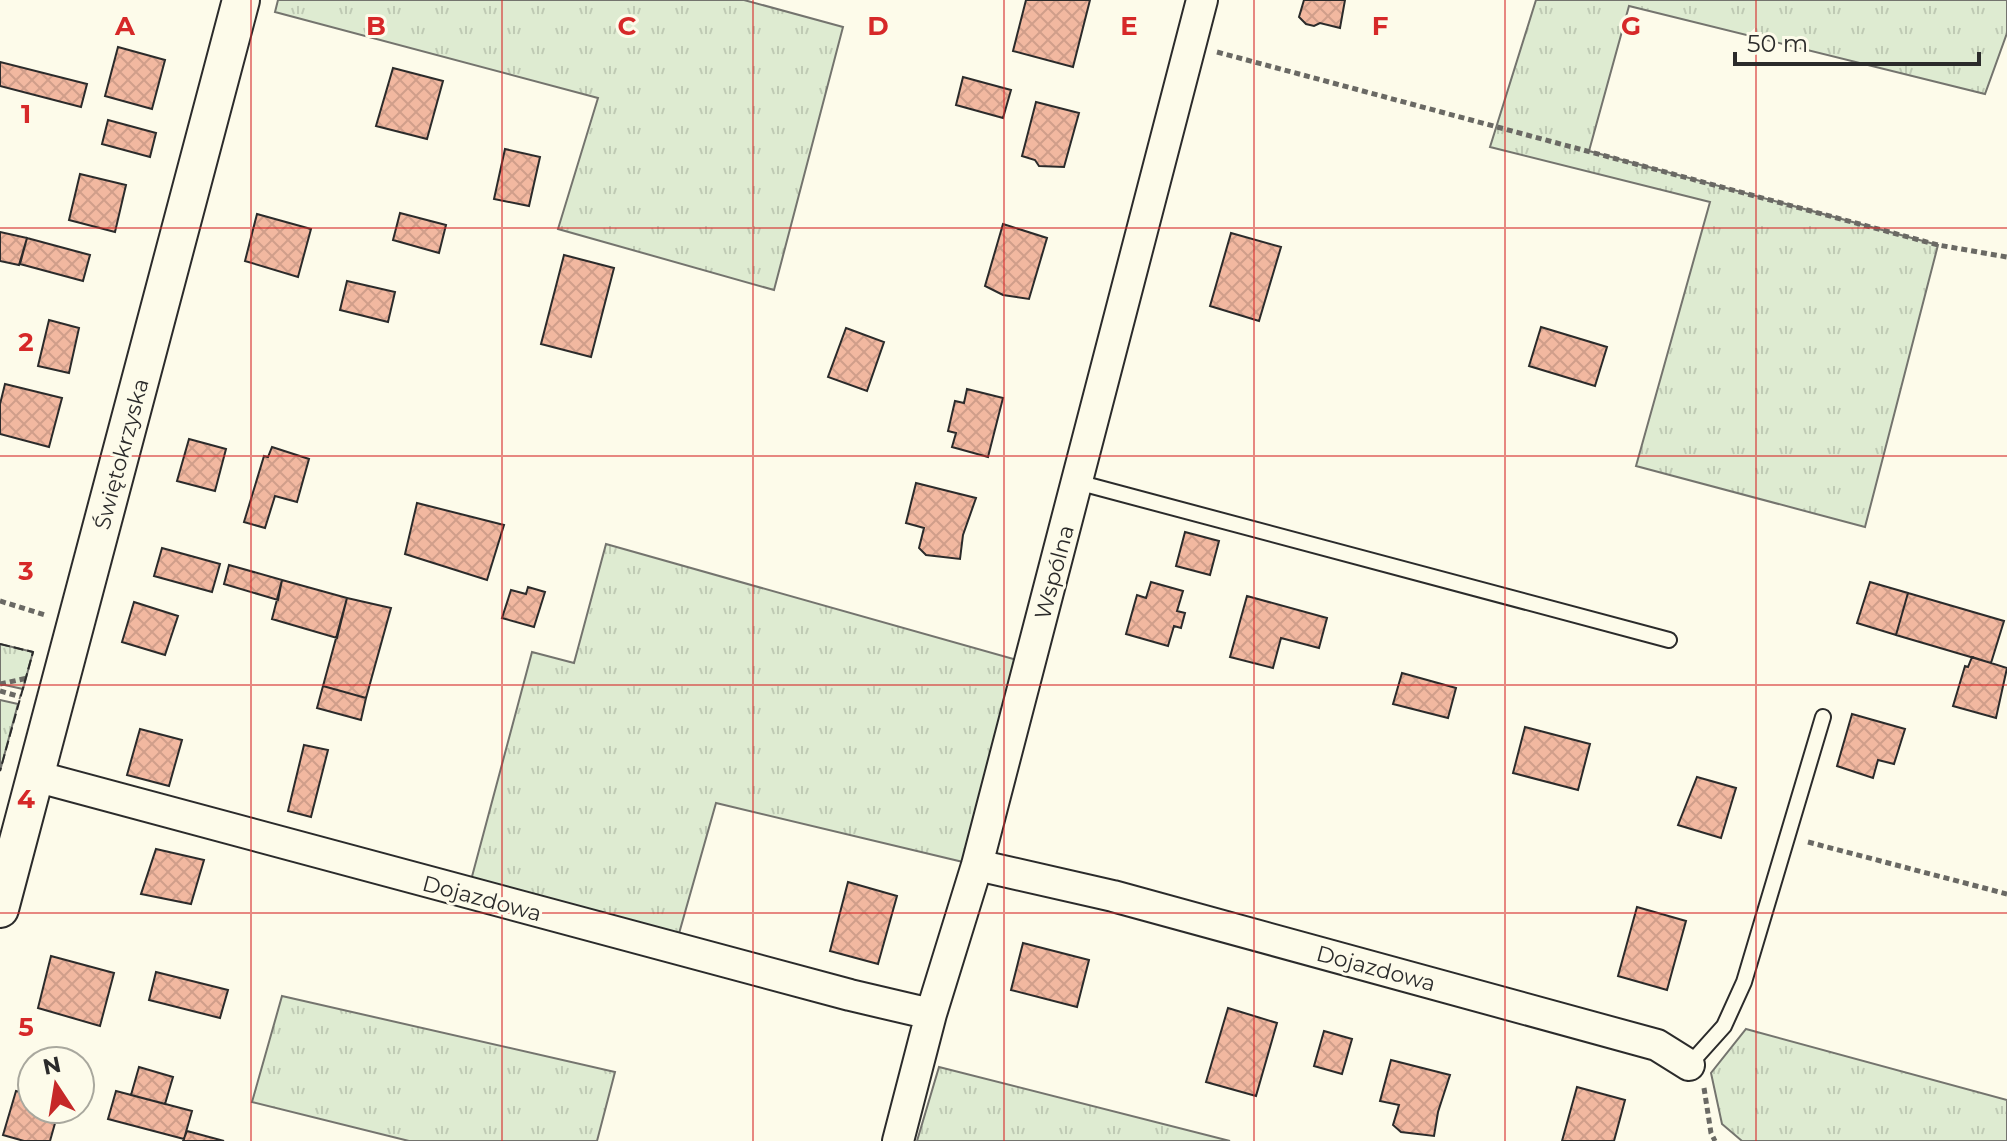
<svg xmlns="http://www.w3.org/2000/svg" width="2007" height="1141" font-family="Montserrat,sans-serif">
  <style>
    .grass { fill: url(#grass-tufts); stroke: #74746e; stroke-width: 2 }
    .building { fill: url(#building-cross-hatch); stroke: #2b2b2b; stroke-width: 2 }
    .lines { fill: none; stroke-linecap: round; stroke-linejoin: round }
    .service-casing { stroke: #2b2b2b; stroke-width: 18 }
    .minor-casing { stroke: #2b2b2b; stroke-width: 34 }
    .tertiary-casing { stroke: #2b2b2b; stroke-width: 40 }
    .path { stroke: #6a6964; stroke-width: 5; stroke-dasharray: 6 4; stroke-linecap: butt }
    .service { stroke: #fdfbea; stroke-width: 14 }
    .minor { stroke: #fdfbea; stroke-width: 30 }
    .tertiary { stroke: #fdfbea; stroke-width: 36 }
    .fence { stroke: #2b2b2b; stroke-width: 2; stroke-dasharray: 10 4; stroke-linecap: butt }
    .grid { fill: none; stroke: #d62828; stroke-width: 2; stroke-opacity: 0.55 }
    .labels { text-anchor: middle; stroke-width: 6; stroke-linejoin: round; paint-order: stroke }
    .street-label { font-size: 22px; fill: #2b2b2b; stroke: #fdfbea }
    .grid-label { font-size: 26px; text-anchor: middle; font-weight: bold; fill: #d62828; stroke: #fdfbea; stroke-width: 6; stroke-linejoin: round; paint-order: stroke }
  </style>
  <defs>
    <pattern id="grass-tufts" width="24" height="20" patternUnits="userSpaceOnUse" patternTransform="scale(2)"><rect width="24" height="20" fill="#deebd1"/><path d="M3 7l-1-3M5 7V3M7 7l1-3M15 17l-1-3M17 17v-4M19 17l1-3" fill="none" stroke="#bfcab4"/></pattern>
    <pattern id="building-cross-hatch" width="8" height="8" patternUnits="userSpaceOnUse" patternTransform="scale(2)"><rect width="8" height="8" fill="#f2b8a0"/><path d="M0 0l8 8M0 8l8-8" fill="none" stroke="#d09e8a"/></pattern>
  </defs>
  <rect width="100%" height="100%" fill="#fdfbea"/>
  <!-- grass -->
  <path class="grass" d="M278,0h466l99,27 -69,263 -216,-61 40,-131 -323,-86z
    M1536,0h471v33l-22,61 -356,-88 -40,145 349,94 -73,282 -229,-61 74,-264 -220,-55z
    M606,544l411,116 -54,202 -247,-59 -38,134 -208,-53 62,-232 42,11z
    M0,644l33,8 -10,37 -23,-5z
    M0,700l18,4 -18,67z
    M282,996l333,76 -18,69h-188l-157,-39z
    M1746,1029l261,71v41h-265l-20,-17 -11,-51z
    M939,1067l291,74h-313z"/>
  <!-- building -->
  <path class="building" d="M1026,0h64l-17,67 -60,-16z
    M1304,0h41l-5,28 -20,-5 -6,3 -8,-2 -7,-7z
    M118,47l47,13 -13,49 -47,-13z
    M0,62l87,22 -6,23 -81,-21z
    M393,68l50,13 -16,58 -51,-13z
    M963,77l48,13 -8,28 -47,-13z
    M1036,102l43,11 -15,54 -25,-1 -4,-6 -13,-4z
    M108,120l48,13 -6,24 -48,-13z
    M505,149l35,8 -11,49 -35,-7z
    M80,174l46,11 -11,47 -46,-12z
    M400,213l46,12 -7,28 -46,-13z
    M257,214l54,15 -13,48 -53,-16z
    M1003,224l44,14 -18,61 -26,-4 -18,-9z
    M0,232l27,6 -8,27 -19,-4z
    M1231,233l50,14 -22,74 -49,-15z
    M27,238l63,17 -7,26 -63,-17z
    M564,255l50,13 -23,89 -50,-13z
    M347,281l48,11 -7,30 -48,-12z
    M49,320l30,8 -10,45 -31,-7z
    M1541,327l66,20 -12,39 -66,-20z
    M846,328l38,14 -17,49 -39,-14z
    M5,384l57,14 -13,49 -49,-13v-30z
    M967,389l36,9 -15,59 -36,-10 4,-14 -8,-2 7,-30 9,2z
    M189,439l37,10 -11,42 -38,-10z
    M272,447l37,12 -12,43 -22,-6 -10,32 -21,-6 20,-66 4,1z
    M916,483l60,15 -13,37 -3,24 -34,-4 -7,-7 5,-20 -18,-5z
    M417,503l87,22 -17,55 -82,-26z
    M1185,532l34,9 -9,34 -34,-9z
    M162,548l58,16 -8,28 -58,-16z
    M229,565l53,15 -4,20 -54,-16z
    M282,580l65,18 -10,40 -65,-19z
    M1151,582l32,9 -6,20 8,2 -4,15 -7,-2 -6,20 -42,-12 11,-39 9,3z
    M1870,582l38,11 -12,42 -39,-12z
    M528,587l17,5 -11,35 -32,-9 9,-28 15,4z
    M1908,593l96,28 -13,42 -95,-28z
    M1247,596l80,22 -8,30 -38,-10 -8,30 -43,-11z
    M347,598l44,10 -25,90 -43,-12z
    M134,602l44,14 -13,39 -43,-13z
    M1972,657l35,11 -11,50 -43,-12 12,-40 3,1z
    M1402,673l54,15 -8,30 -55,-14z
    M323,686l43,12 -5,22 -44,-12z
    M1852,714l53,15 -11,35 -16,-4 -5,18 -36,-12z
    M1525,727l65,17 -12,46 -65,-17z
    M140,729l42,11 -13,46 -42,-11z
    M304,745l24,5 -17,67 -23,-6z
    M1697,777l39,11 -15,50 -43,-13z
    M156,849l48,11 -13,44 -50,-10z
    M848,882l49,14 -19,68 -48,-13z
    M1637,907l49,14 -19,69 -49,-14z
    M1023,943l66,17 -12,47 -66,-17z
    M51,956l63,17 -14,53 -62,-18z
    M156,972l72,18 -8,28 -71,-18z
    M1228,1008l49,15 -21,73 -50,-14z
    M1324,1031l28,8 -10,35 -28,-8z
    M1391,1060l59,15 -12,37 -4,24 -33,-4 -8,-7 6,-20 -19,-4z
    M139,1067l34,10 -8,27 -34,-9z
    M1577,1087l48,13 -11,41h-52z
    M16,1091l16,4v14h27l-9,32h-26l-21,-6z
    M116,1091l76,20 -8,28 -76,-20z
    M187,1131l37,10h-41z"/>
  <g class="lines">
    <!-- service casing -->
    <g class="service-casing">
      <path id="service" d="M1077,482l592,158
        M1689,1065l35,-39 20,-44 79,-265"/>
    </g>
    <!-- minor casing -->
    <g class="minor-casing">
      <path id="minor" d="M35,776l815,219 81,19
        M977,865l136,31 544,149 32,20
        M898,1141l33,-127 46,-149 225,-865"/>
    </g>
    <!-- tertiary casing -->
    <g class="tertiary-casing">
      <path id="tertiary" d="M0,909l241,-909"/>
    </g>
    <!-- path -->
    <path class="path" d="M1217,52l721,193 69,12
      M0,601l45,14
      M0,684l28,-6
      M0,691l21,6
      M1808,842l199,52
      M1704,1088l7,45 4,8"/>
    <!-- service -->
    <use href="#service" class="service"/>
    <!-- minor -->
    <use href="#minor" class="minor"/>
    <!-- tertiary -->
    <use href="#tertiary" class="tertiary"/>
    <!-- fence -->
    <path class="fence" d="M0,644l33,8 -33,119"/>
  </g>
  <!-- grid -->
  <path class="grid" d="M251,0v1141M502,0v1141M753,0v1141M1004,0v1141M1254,0v1141M1505,0v1141M1756,0v1141M0,228h2007M0,456h2007M0,685h2007M0,913h2007"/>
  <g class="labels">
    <!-- street labels -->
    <g class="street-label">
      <text transform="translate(121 454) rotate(-75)" y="8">Świętokrzyska</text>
      <text transform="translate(1054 572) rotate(-75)" y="8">Wspólna</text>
      <text transform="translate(482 898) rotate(15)" y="8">Dojazdowa</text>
      <text transform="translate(1376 968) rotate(15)" y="8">Dojazdowa</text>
    </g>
  </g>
  <g class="grid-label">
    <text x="125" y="35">A</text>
    <text x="376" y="35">B</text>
    <text x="627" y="35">C</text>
    <text x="878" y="35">D</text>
    <text x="1129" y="35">E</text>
    <text x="1380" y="35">F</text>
    <text x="1631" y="35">G</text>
    <text x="26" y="123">1</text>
    <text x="26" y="351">2</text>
    <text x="26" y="580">3</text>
    <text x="26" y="808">4</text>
    <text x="26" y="1036">5</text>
  </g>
  <!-- north arrow -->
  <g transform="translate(56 1085) rotate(348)"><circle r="38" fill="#fdfbea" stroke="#a9a89e" stroke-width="2"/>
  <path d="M0-6L14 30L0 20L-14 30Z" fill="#c62828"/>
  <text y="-12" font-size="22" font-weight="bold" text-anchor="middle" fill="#2b2b2b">N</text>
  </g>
  <!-- scale -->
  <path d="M1735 52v12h244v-12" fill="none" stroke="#2b2b2b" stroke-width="4"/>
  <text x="1747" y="52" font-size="24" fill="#2b2b2b" stroke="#fdfbea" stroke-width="6" paint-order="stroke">50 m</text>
</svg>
